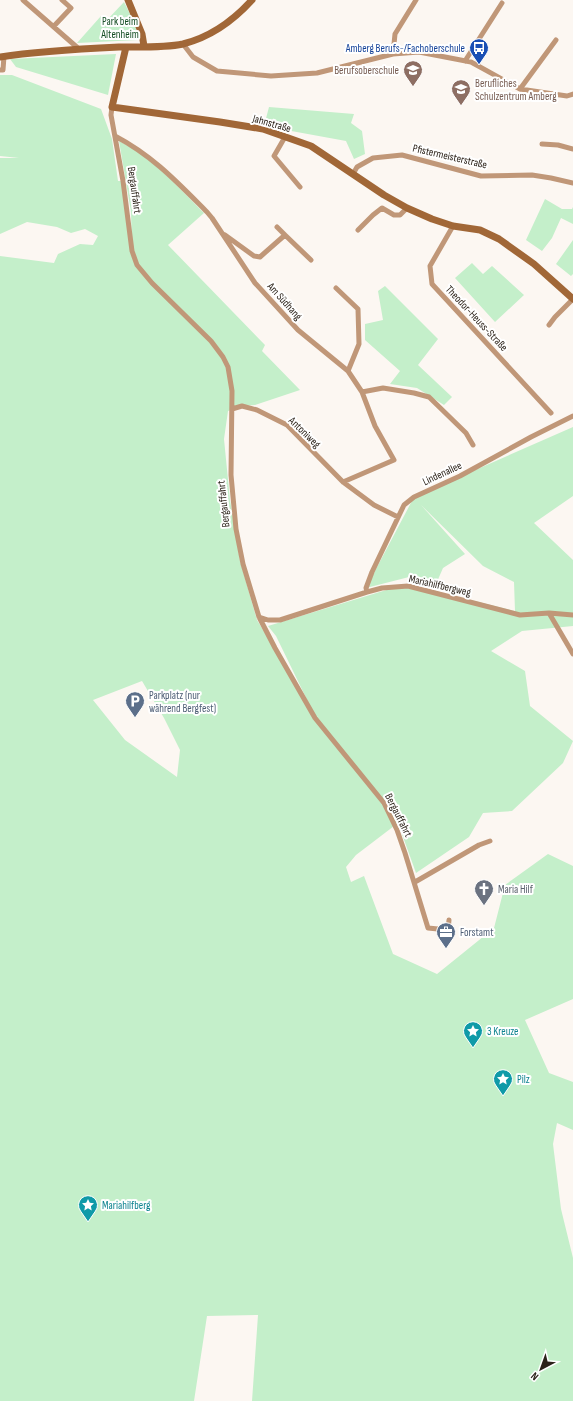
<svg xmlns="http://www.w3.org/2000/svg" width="573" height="1401" font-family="'Sofia Sans Condensed',sans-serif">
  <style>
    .green { fill: #c4efca; fill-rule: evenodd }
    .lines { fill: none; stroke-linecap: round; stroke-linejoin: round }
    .street { stroke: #c09778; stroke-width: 5 }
    .secondary { stroke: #a16737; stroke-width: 7 }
    .labels { text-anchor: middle; stroke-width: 4; stroke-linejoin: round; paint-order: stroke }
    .park-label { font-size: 11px; fill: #154e24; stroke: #fff }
    .transit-label { font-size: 11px; fill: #164399; stroke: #fff; text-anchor: end }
    .education-label { font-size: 11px; fill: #785e54; stroke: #fff; text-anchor: end }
    .street-label { font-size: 11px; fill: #2b2219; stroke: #fff }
    .service-label { font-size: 11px; fill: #4e5e75; stroke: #fff; text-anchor: start }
    .worship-label { font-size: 11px; fill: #5b616d; stroke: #fff; text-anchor: start }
    .culture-label { font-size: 11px; fill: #0d838f; stroke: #fff; text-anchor: start }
  </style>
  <rect width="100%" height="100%" fill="#fcf7f2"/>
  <!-- green -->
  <path class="green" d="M124,2l11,22 3,16 -61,3 24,-27 6,4z
    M116,54l-8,41 -92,-28 -6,-8z
    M0,75h12l89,34 11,30 6,42h5l9,70 -1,-39 -12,-71c33,16 59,46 85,72l-36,32 97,100 -3,6 38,39 -45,15 -13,1 -14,5 -4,28 6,61 10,61 17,59 55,90 -36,-74 -8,-10 138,-42 109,27 -1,-29 -31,-16 -62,-61 44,49 -22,14 -7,16 -27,-7 -43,11 48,-91 159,-70v69l-39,27 39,37v66l-51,5 -31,20 34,20 5,35 43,35 -10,22 -51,48 -29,2 -14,24 -53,36 -18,-50 -42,32 -10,12 5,15 13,-6 29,78 44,20 57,-46 11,-43 43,-31 25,12v133l-48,21 24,53 24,9v48l-16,-7 -4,21 8,65 12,49v143h-321l6,-86 -51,1 -13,85h-194v-1145l54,7 4,-9 22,-10 13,1 5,-9 -13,-7 -14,4 -14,-6 -30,-5 -27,12v-76h19l-19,-2zM142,681l22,37 16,32 -3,27 -52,-37 -32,-40z
    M269,107l85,7 -3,9 11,8 3,23 -11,5 -8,-18 -82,-15z
    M545,199l17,10h10l1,-2v17l-12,-6 -9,20 -10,13 -16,-11z
    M573,240v34l-2,2 -15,-12z
    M472,263l11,11 9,-8 32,29 -29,27 -40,-44z
    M385,286l53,53 -20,26 34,32 -8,8 -27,-17 -27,-4 10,-13 -35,-31v-16l18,-4 -5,-29z"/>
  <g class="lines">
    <!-- street -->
    <path class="street" d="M23,0l56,49
      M54,26l17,-18 -9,-8
      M183,44l10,13 24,14 54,5 46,-3 76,-19 26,-2 52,10 49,27 47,7 6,-2
      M393,54l2,-20 21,-34
      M465,61l37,-58
      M0,70h3l1,-14
      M520,89l36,-49
      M112,107l-1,8 12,66 9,70 5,14 15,18 59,58 12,16 5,10 4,24 -1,84 5,54 7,35 16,53 16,31 40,70 69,85 13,27 8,23 23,75 20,2 4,-1
      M115,136c38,20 62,46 92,76l5,6 43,65 43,47 50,41 14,21 13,34 19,34 -51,22
      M285,137l-11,19 26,31
      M542,144l16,1 15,4
      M353,174l4,-7 16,-9 29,-3 79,21 51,-1 19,3 22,5
      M453,226l-23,40 2,18 119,129
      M277,227l8,8
      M358,230l15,-15 9,-7 12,7h6l7,-7
      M225,235l29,21 6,1 25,-22 26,25
      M336,288l22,21 1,35 -11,27
      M549,325l6,-8 18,-18
      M362,392l21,-4 31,5 15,4 37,36 7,12
      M232,409l10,-3 15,4 30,15 56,57 31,23 24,12
      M367,592l-1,-4 6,-16 32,-67 10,-8 46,-21 71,-39 42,-21
      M549,613l24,41
      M259,617l9,3h12l87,-28 15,-4 26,-2 112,29 29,-2 24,2
      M415,882l64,-37 11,-4
      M448,930l1,-10"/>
    <!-- secondary -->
    <path class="secondary" d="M128,0l14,34 2,12
      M126,47l-14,60 108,15 43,7 48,17 73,49 23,13 25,11 21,7 27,4 19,9 35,25 39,35
      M0,57c39,-6 79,-8 119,-10 20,0 45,1 64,-3 28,-7 50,-23 69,-44"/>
  </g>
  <!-- icons -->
  <defs>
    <g id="bus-pin" transform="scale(1)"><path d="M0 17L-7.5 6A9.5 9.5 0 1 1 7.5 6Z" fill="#1a4fb4" stroke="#fff"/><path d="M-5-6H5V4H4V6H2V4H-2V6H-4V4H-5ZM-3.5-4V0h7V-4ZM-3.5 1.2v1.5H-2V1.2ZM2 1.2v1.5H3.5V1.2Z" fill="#fff"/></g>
    <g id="school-pin" transform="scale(1)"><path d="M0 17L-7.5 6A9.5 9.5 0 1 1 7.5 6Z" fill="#8d6e63" stroke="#fff"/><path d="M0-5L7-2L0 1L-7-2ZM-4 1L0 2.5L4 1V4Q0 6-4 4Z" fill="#fff"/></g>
    <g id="parking-pin" transform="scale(1)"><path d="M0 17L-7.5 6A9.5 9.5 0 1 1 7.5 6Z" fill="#5c6f8a" stroke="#fff"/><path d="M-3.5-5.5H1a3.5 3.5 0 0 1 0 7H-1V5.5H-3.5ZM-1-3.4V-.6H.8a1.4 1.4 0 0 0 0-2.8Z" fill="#fff"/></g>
    <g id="church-pin" transform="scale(1)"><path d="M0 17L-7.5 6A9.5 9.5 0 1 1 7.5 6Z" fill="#6b7280" stroke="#fff"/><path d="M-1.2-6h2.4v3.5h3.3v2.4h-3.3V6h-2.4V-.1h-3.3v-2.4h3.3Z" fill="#fff"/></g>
    <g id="office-pin" transform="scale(1)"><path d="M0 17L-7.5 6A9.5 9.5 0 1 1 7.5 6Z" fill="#5c6f8a" stroke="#fff"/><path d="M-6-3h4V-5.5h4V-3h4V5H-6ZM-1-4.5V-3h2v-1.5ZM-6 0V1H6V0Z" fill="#fff"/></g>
    <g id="sight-pin" transform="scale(1)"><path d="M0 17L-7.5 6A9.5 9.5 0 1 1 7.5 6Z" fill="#0f9aa8" stroke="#fff"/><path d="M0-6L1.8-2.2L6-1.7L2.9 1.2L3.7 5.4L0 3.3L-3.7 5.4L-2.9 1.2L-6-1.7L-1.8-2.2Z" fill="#fff"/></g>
  </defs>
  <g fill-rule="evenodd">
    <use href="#bus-pin" x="479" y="48"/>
    <use href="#school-pin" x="413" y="70"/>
    <use href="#school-pin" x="461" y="89"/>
    <use href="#parking-pin" x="135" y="701"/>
    <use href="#church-pin" x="484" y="889"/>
    <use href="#office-pin" x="446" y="932"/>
    <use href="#sight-pin" x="473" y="1031"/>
    <use href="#sight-pin" x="503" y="1079"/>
    <use href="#sight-pin" x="88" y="1205"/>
  </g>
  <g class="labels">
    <!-- park labels -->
    <g class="park-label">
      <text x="120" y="25">Park beim<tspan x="120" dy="13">Altenheim</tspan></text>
    </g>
    <!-- transit labels -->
    <g class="transit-label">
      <text x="465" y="52">Amberg Berufs-/Fachoberschule</text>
    </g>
    <!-- education labels -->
    <g class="education-label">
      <text x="399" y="74">Berufsoberschule</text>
      <text x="475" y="87" text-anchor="start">Berufliches<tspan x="475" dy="13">Schulzentrum Amberg</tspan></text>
    </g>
    <!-- street labels -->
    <g class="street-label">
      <text transform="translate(272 123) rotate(16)" y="4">Jahnstraße</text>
      <text transform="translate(450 156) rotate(13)" y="4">Pfistermeisterstraße</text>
      <text transform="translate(135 190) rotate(82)" y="4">Bergauffahrt</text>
      <text transform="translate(285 301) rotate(48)" y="4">Am Südhang</text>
      <text transform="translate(477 318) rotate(47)" y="4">Theodor-Heuss-Straße</text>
      <text transform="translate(305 432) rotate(44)" y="4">Antoniweg</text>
      <text transform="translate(442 473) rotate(-25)" y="4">Lindenallee</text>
      <text transform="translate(223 504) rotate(-96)" y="4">Bergauffahrt</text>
      <text transform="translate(440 585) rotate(13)" y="4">Mariahilfbergweg</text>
      <text transform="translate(399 815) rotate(63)" y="4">Bergauffahrt</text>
    </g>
    <!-- service labels -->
    <g class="service-label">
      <text x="149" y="699">Parkplatz (nur<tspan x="149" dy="13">während Bergfest)</tspan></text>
      <text x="460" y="936">Forstamt</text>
    </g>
    <!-- worship labels -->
    <g class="worship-label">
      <text x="498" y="893">Maria Hilf</text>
    </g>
    <!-- culture labels -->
    <g class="culture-label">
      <text x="487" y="1035">3 Kreuze</text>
      <text x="517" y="1083">Pilz</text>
      <text x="102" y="1209">Mariahilfberg</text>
    </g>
  </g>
  <!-- north arrow -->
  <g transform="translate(541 1369) rotate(221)" stroke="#ffffff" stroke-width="3" paint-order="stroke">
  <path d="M0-3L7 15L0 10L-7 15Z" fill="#2b2219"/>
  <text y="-6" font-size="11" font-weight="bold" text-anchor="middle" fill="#2b2219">N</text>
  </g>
</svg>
